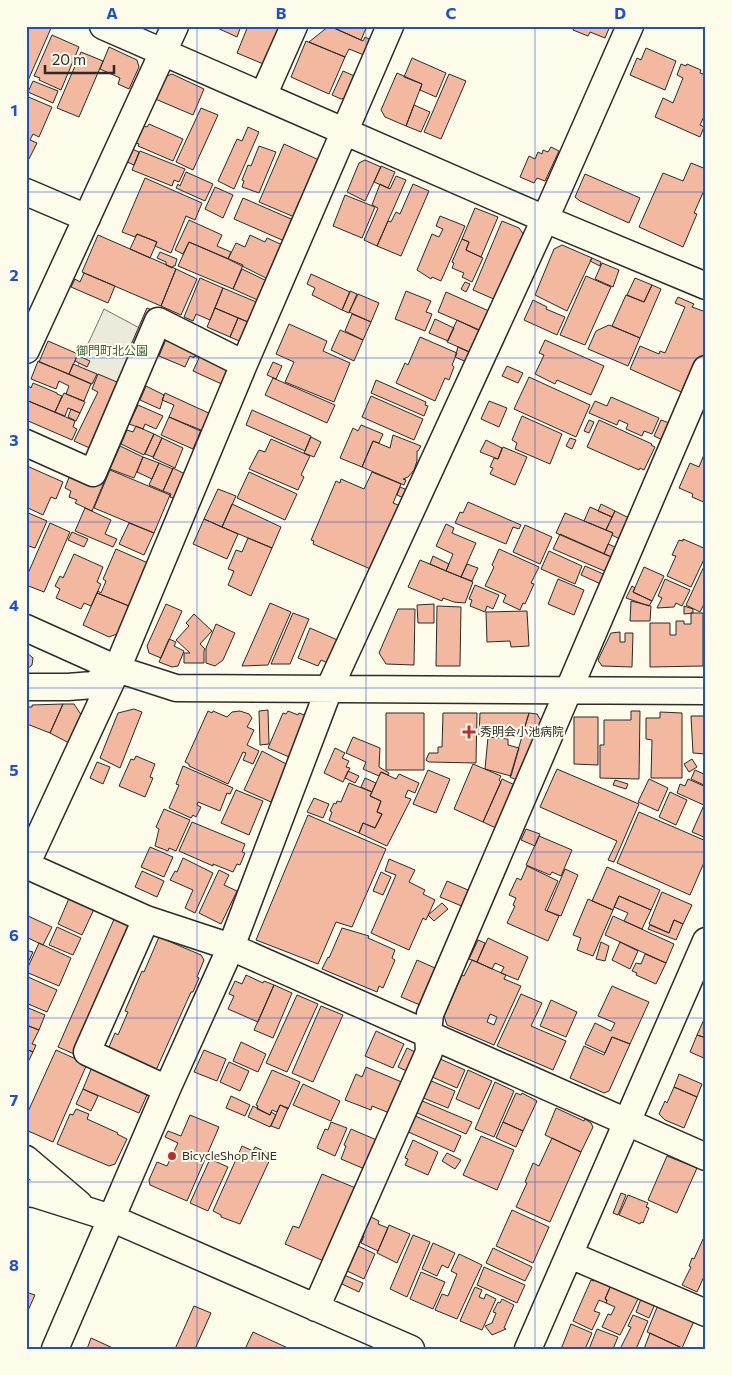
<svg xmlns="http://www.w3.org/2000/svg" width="732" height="1375" font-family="Commissioner,'Noto Sans JP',sans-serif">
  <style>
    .green { fill: #ecebdb; stroke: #74746e }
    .building { fill: #f2b8a0; stroke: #2b2b2b; fill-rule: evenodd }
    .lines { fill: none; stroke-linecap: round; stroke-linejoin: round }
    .minor-casing { stroke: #2b2b2b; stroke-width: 29 }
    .minor { stroke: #fdfbea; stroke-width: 26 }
    .grid { fill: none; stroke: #1d4ed8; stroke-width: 1; stroke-opacity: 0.55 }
    .poi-dot { fill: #c62828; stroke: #fdfbea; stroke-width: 2 }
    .labels { text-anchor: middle; stroke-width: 4; stroke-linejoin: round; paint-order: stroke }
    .park-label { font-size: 12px; fill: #34623c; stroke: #fdfbea }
    .poi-label { font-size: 12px; fill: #2b2b2b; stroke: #fdfbea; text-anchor: start }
    .neatline { fill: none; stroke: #1d4ed8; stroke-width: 2 }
    .grid-label { font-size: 16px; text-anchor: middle; font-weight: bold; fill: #1d4ed8 }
  </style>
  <rect width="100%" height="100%" fill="#fdfbea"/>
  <!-- green -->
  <path class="green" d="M104,309l43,23 -30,67 -41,-29z"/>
  <!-- building -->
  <path class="building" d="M26,26h26l-26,59z
    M213,26h28l-4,11z
    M248,26h44l-19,42 -36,-15z
    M329,26l34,15 2,-4 10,5 -6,15 -20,-8 -4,8 -36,-15z
    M330,26h37l-6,14z
    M575,26h35l-5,12 -15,-6 -2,4 -15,-6z
    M52,35l27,12 -18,43 -22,-10 1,-2 -6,-2z
    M306,41l39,16 -16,37 -38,-17z
    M109,47l28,13 2,7 -10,22 -11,-5 2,-6 -20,-9z
    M646,48l30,13 -11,29 -35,-15 7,-17 4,2z
    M81,52l22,9 -24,56 -22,-9z
    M412,58l34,15 -10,24 -16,-7 2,-6 -18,-7z
    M681,64l5,2 1,-2 14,6 -1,3 6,2v37l-6,13 4,2 -4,10 -45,-20 8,-19 10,5 10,-25 -6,-3z
    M343,71l16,7 -8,18 -10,3 -9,-4z
    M397,73l25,11 -16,42 -21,-9 -4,-7z
    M172,74l32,15 -11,26 -40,-17 9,-20z
    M449,74l17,7 -25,58 -17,-7z
    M33,81l25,10 -5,12 -25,-11z
    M26,96l26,11 -13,30 -6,-3 -3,6 7,3 -8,16 -3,-1z
    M414,105l16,7 -9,20 -15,-6z
    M201,108l17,7 -25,55 -17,-8z
    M149,124l34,15 -10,22 -35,-15 1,-2 -3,-1 8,-17 3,1z
    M248,127l11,5 -25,57 -16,-8 19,-42 5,2z
    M284,144l35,16 -20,59 -40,-17z
    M259,146l17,6 -17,41 -17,-6 2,-6 -2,-1 6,-15 3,1z
    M551,147l8,4 -14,30 -8,-3 -3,5 -14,-6 9,-21 6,3 3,-7 4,2 1,-4 5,2z
    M130,148l9,4 -5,13 -9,-4z
    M140,151l45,18 -6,13 -5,-2 -2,6 -40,-16z
    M365,160l16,7 -16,34 -18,-9 12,-29z
    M691,163l15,6v17l-12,27 3,1 -14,33 -44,-20 24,-54 20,8z
    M381,166l14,6 -7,16 -14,-6z
    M186,172l27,12 -8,17 -29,-13 2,-4 2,2z
    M585,174l55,24 -11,25 -49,-22 -5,-4z
    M396,176l10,4 -29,66 -13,-6 14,-32 -6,-3 8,-21 10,5z
    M145,178l57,25 -7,17 -9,-4 -15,37 -16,-7 2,-4 -20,-8 -2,3 -13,-5z
    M413,184l16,7 -28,65 -24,-10 11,-25 3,1 5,-10 4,2z
    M215,187l18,8 -10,23 -18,-9z
    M345,195l30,12 -13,31 -29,-12z
    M243,198l55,24 -9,21 -55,-24z
    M475,208l23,9 -17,40 -15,-7 3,-8 -7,-3z
    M440,216l25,10 -24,55 -9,-4 -1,2 -14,-9 15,-36 7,3 4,-8 -7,-3z
    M189,220l33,15 -5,11 14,6 -3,7 -39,-17 -6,12 -8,-4z
    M502,221l17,7 5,7 -28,65 -23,-10z
    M137,234l20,8 -7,16 -20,-9z
    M98,235l78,34 -15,37 -79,-34z
    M250,235l15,7 2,-4 20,9 -17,33 -42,-21 8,-16 9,4z
    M462,239l7,3 -3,8 17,8 -11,24 -10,-5 2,-4 -12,-5 2,-5 -2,-1z
    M189,242l54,23 -10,24 -55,-23z
    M562,245l30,13 -25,53 -32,-16 19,-46z
    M160,252l17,7 -2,7h-2l-1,2 -6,-3v-3l-9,-4z
    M592,258l9,4 -1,4 -10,-5z
    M602,263l17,7 -6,17 -18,-8z
    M176,269l21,10 -16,36 -20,-9z
    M242,269l29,14 -9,19 -29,-13z
    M84,273l31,13 -7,17 -37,-16 4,-8 5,3z
    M311,274l39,18 -8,18 -30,-15 3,-7 -8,-4z
    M586,276l25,11 -26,58 -25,-10z
    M200,278l23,10 -13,32 -14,-6 -3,7 -9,-4z
    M635,278l17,7 -8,17 -17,-7z
    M465,282l5,2 -4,8 -5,-3z
    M652,285l9,4 -21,49 -28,-12 14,-31 18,7z
    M223,288l38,16 -8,20 -38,-16z
    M350,291l7,3 -8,19 -7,-3z
    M406,291l25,10 -5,11 6,2 -7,17 -30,-12z
    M446,292l45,20 -9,19 -44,-19z
    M358,294l21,9 -8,19 -22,-10z
    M678,297l16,7 -2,3 14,5v43l-18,40 -58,-26 10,-23 19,8 1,-3 5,2 20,-46 -10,-4z
    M533,300l14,7 -1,2 19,8 -8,18 -33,-15z
    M147,308l10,4 -17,40 -10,-5z
    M215,308l23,10 -8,19 -23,-10z
    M352,314l19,8 -8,18 -18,-9z
    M238,318l15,6 -9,19 -14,-6z
    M435,319l19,9 -6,13 -19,-8z
    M457,320l23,11 -10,21 -23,-10z
    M289,324l38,17 -4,10 27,12 -16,39 -49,-20 9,-20 -18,-8z
    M609,325l31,13 -12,28 -40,-17 8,-18z
    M340,330l23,10 -9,21 -23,-11z
    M169,332l68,29 -11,25 -33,-15 6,-13 -5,-2v2l-4,-2 -5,11 -26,-11z
    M420,337l37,16 -5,12 2,2 -5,13 -4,-2 -10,23 -39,-18 9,-20 3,2z
    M545,340l59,26 -13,29 -34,-15 -2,4 -20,-10 9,-19 -5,-2z
    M48,341l30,13 -9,20 -30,-12z
    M458,347l15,7 -4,9 -14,-6z
    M77,355l13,6 -3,6 -12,-6z
    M38,361l53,23 -7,17 -18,-7 3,-8 -10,-5 -3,8 -25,-10z
    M273,362l9,4 -6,13 -9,-4z
    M73,364l24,10 -5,10 -23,-10z
    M507,366l16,7 -5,10 -16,-7z
    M98,374l26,11 -30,65 -20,-9 24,-49 -6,-3z
    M529,377l61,28 -14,32 -62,-28z
    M273,378l62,27 -8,18 -62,-28z
    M376,380l50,22 -1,3 3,1 -4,10 -53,-23z
    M33,383l24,10v1l5,2 -7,16 -29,-12v-11l2,-3 3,2z
    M146,386l18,9 -4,14 -20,-9z
    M64,393l21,9 -5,11 -12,-5 -3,8 -10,-4z
    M165,393l48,22 -8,18 -36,-16 5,-12 -12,-5z
    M371,396l52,23 -9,21 -52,-23z
    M611,397l48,21 -7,16 -8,-3 -2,5 -16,-7 2,-5 -9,-4 -2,5 -28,-12 6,-12 12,5z
    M26,400l49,21 -2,6 4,2 -5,11 -46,-20z
    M489,401l18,7 -8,19 -18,-8z
    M138,405l25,11 -7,13 -11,-5 -2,5 -14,-5z
    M71,409l9,4 -4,8 -8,-4z
    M252,410l59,26 -6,15 -59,-26z
    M522,416l40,18 -12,30 -35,-15 2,-6 -5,-3z
    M169,417l32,13 -8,19 -32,-14z
    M589,420l5,2 -5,11 -5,-2z
    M599,420l53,24 -1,1 4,2 -11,23 -4,-2 -1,2 -52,-23z
    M661,420l14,5 -8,17 -13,-6z
    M361,425l22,9 -4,9 -6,-2 -11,26 -22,-9 13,-30 5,3z
    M136,426l18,8 -10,21 -23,-11 6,-14 6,2z
    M154,434l8,4 -9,19 -8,-3z
    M393,435l28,11 -3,5h-1v10l-3,9 -6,7 -5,2 3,1 -2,5 -42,-18 11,-26 17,7z
    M311,437l10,5 -7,15 -10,-4z
    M162,438l21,10 -8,20 -22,-10z
    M570,438l6,2 -4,9 -6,-3z
    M271,439l39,17 -9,19 3,2 -6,13 -49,-21 10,-19 6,2z
    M486,440l16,8 -4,11 -18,-7z
    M120,446l23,11 -9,21 -24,-9z
    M503,447l24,10 -12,28 -25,-11 3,-6 -3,-1 4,-9 4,1z
    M705,452h1v51l-14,-6 1,-3 -14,-6 11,-25 9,4z
    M143,457l16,6 -7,16 -15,-7z
    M75,462l32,13 -15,36 -17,-8 2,-3 -8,-3 2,-6 -6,-3z
    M159,463l14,6 -10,22 -14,-6z
    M27,466l36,16 -7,17 -5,-2 -8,18 -17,-8z
    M173,468l14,7 -11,24 -6,-2 1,-3 -8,-3z
    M110,470l60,25 -16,38 -60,-25z
    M249,472l48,22 -12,26 -48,-22z
    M372,472l29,12 -8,19 10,4 -28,64 -62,-27 1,-3 -3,-1 25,-59 4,2 1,-4 23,10z
    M400,487l12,5 -4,8 -11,-5z
    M218,489l18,7 -14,31 -18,-8z
    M468,502l53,23 -2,4 -6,-2 -7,17 -51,-21 5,-11 3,1z
    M232,504l49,23 -9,21 -50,-21z
    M601,504l14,7 -3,6 -14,-6z
    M590,507l22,10 -6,13 -22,-9z
    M85,508l26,12 -6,14 12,5 -4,8 -38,-16z
    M615,511l18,9 -10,21 -11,-6 1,-2 -7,-3z
    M26,512l21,9 -12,27 -9,-3z
    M565,513l48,20 -9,21 -48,-21z
    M204,519l34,15 -11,25 -34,-15z
    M50,523l20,9 -26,60 -18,-7v-7z
    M129,523l25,10 -10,22 -25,-11z
    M446,524l8,4 -2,5 24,10 -15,34 -15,-6 7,-17 -17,-8z
    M525,525l27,12 -12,27 -27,-12z
    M72,532l16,7 -4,8 -16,-7z
    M560,534l54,24 -5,15 -56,-24z
    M248,538l24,10 -21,48 -23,-11 6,-14 -6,-2 8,-19 6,2z
    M683,539l23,10v6l-15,32 -24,-11 9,-20 -4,-1 7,-15 4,1z
    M608,544l12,5 -4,10 -12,-5z
    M116,549l32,14 -19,43 -32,-13 1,-2 3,2 5,-12 -3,-2z
    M499,549l40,18 -8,16 3,1 -9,20 -2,-1 -3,7 -17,-8 3,-7 -21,-9 9,-19 -2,-2z
    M549,551l33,15 -7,18 -34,-15z
    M74,554l29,13 -6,15 4,2 -10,22 -7,-3 -3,6 -25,-11 4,-9 -5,-3 5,-10 3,2z
    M433,556l16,8 -3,7 -16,-7z
    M420,560l53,22 -8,21 -11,-1 -11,-4 -1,3 -34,-14z
    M706,562v38l-6,12 -14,-7z
    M467,564l11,4 -6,13 -11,-4z
    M585,566l23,10 -5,9 -22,-10z
    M644,567l20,9 -12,25 -19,-9z
    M558,579l26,11 -10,25 -26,-11z
    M665,579l25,11 -8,16 -6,-3 -2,4 -17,1 5,-10 -4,-2z
    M475,585l24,10 -6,14 -6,-3 -2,6 -15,-6 2,-6 -3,-1z
    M632,586l3,2 -2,4 19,9 -3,5 -23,-8z
    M97,593l32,13 -12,28 -8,3 -26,-12z
    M631,601l20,5 -1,15h-20z
    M270,603l21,9 -23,53 -26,1z
    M166,604l16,7 -21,47 -12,-5 -2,-7z
    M434,604v19h-16l-1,-18z
    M437,606l24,1 -1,59h-24z
    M684,606l9,3v4l-9,1z
    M398,609h17l-1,56 -28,-1 -7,-11z
    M527,611l2,35 -18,1 -1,-6 -23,1 -1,-30z
    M293,613l16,6 -19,45h-19z
    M691,613h12v53l-53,1v-44h20v12h6v-14h8v3h7z
    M194,614l18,17 -12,13 5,5 -1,2v12h-20v-10h6l-14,-13 13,-14 -3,-3z
    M216,624l19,9 -12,27 -8,6 -9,-3v-15z
    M310,628l32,14 -10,23 -11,-5 -3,6 -20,-8z
    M620,632v10h5v-9h8l-1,34 -30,-1 -4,-6 13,-27z
    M169,639l7,3 -2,4 10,5 -6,15 -6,1 -13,-5z
    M26,652l7,6 -1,7 -6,5z
    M63,704h11l8,12 -13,27 -19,-10z
    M63,704l-13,29 -23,-9v-17h5v-2z
    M134,709l8,3 -22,56 -20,-10 18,-45z
    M268,710l1,34 -9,1 -1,-34z
    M208,711l4,2 1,-2 14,6 5,-5 8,-1 9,3 3,4 -5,9 7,3 -7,15 12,6 -6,13 -10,-4 3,-7 -3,-1 -15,32 -39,-18v-2l-4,-2z
    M288,711l10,4 1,-2 13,5 -18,41 -26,-11 15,-35 3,1z
    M631,711h9l-1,68 -39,-1v-33h4v-25h27z
    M660,712l22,1v65h-31l1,-38 -6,-1v-21h14z
    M386,713h38v57h-38z
    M443,713h34l-1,50 -47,-1 -3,-2 3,-7h9v-6h4z
    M480,713h49l-7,23 -43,-1z
    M529,713l8,1 6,10 -24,57 -9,-4z
    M691,716h15v38l-13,-1z
    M574,717h24v48l-24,-1z
    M353,737l27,11 -1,19 10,6 -1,2 -7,-3 -2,4 -16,-7 3,-7 -20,-9z
    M488,737l20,2v6l11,3 -8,28 -26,-7z
    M335,748l10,5 -3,5 7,3 -3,6 4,1 -7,14 -19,-9z
    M262,751l26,14 -17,37 -27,-12z
    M136,756l19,8 -5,13 3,1 -8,19 -26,-11 12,-27 3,1z
    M692,759l5,8 -8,5 -5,-8z
    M97,762l13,5 -7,17 -13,-6z
    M473,764l28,12 -2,4 2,2 -18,40 -29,-13z
    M183,766l50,22 -3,6 -3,-1 -7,18 -22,-9 -1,3 4,2 -5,10 -3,-2 -2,3 -22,-10 10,-23 -3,-1z
    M557,769l82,35 -25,58 -6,-2 9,-19 -77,-34z
    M428,770l22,9 -14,34 -23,-9z
    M695,770l11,5v11l-15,-7z
    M348,771l11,5 -4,7 -10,-5z
    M381,772l15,7 3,-5 20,9 -4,10 -7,-3 -3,7 6,2 -24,47 -28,-13 4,-10 12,5 7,-14 -5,-2 4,-11 -11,-5z
    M365,778l11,5 -4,9 -11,-5z
    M502,779l15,7 -19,43 -15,-7z
    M649,779l19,9 -10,23 -20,-9z
    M688,779l18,8v19l-29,-13 3,-9 5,2z
    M615,780l13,4 -2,5 -13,-4z
    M349,783l23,9 -2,4 11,5 -4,11 5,2 -7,14 -12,-5 -4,10 -30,-13 3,-8 -2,-1 4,-8 2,1 1,-3 4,1z
    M236,790l27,11 -14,34 -28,-12z
    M670,792l17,8 -11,25 -17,-8z
    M314,798l15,6 -6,14 -16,-6z
    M704,805l2,1v32l-14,-6z
    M164,809l26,11 -14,31 -7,-3 -1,3 -13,-5 4,-17 -3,-2z
    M639,812l67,29v17l-16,37 -73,-32z
    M308,815l78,34 -34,78 -16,-5 -18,42 -62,-24z
    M192,822l53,22 -3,8 3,1 -5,12 -3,-1 -4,8 -20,-8v2l-34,-15z
    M526,829l14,5 -5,12 -14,-6z
    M539,836l33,14 -11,26 -9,-4 -2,3 -24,-10z
    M150,847l23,10 -9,20 -23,-10z
    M183,858l30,15 -18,40 -10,-5 8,-18 -23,-10 5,-9 2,1z
    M389,859l26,11 -6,12 16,8 -2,4 12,6 -9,20 -3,-2 -14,32 -38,-17 25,-58 -11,-4z
    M527,866l31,15 -13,29 14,6 -11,25 -41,-18 8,-17 -2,-1 3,-7 -7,-3 8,-17 4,2z
    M607,867l53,23 -9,20 -32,-14 -6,14 -21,-9z
    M565,869l13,6 -17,41 -14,-5z
    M219,870l10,5 -5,10 13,6 -16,33 -22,-11z
    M142,871l22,10 -7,16 -22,-10z
    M381,872l10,5 -8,18 -10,-4z
    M447,881l21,9 -3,9 3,1 -4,7 -24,-10z
    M662,892l30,13 -9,19 -9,-4 -5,13 -20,-9z
    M70,896l25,11 -13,28 -24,-11z
    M619,896l32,14 -9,19 -18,-8 4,-8 -14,-6z
    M588,899l25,11 -20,46 -16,-6 4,-12 -8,-3z
    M442,903l6,6 -14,12 -6,-6z
    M28,916l24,11 -9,18 -17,-8v-16z
    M613,916l61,28 -8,19 -61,-28z
    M115,917l21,11 -57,128 -21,-9z
    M674,920l9,4 -7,16 -28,-11 2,-4 19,8z
    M57,927l24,11 -8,17 -24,-10z
    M342,928l27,8 -1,2 27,12 -3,8 3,2 -12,28 -4,-2 -2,6 -55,-23 6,-12 1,1z
    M159,937l42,18 3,5 -7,17 2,1 -6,14h-2l-34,76 -2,1 -44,-17 -2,-5 6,-14 3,2 10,-23 -3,-1 17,-40 2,1z
    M488,938l40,19 -10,23 -17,-7 3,-6 -9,-4 -3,6 -15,-7z
    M478,940l7,3 -8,19 -8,-3z
    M601,942l8,4 -4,15 -9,-2z
    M620,942l18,9 -8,18 -18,-9z
    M39,943l32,15 -12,28 -33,-14v-5h2z
    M26,950l7,2 -7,15z
    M645,954l21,9 -10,21 -20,-9 1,-2 -5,-2 4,-8 5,1z
    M417,960l18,8 -15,37 -19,-8z
    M472,960l34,15 -2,4 17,7 -27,59 -47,-20 -3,-9 18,-41 2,1zM490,1014l7,3 -3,8 -7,-3z
    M246,975l17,8 1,-2 10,4 -16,37 -30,-13 6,-13 -5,-2 6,-13 7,3z
    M26,976l31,14 -10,22 -21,-9z
    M274,985l18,8 -19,45 -19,-8z
    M612,986l37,16 -19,42 -18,-7 -7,16 -20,-9 10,-21 16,8 4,-8 -17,-7z
    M521,994l21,9 -11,23 35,15 -13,29 -56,-24z
    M297,995l21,9 -31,68 -21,-9z
    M551,1000l26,12 -11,25 -26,-11z
    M321,1006l22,9 -30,67 -21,-9z
    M26,1007l19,8 -6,15 -13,-5z
    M706,1015v23l-9,-3z
    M26,1025l13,5 -7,14 4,1 -3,7 -7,-3z
    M376,1031l28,13 -11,24 -28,-12z
    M697,1035l9,3v21l-16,-7z
    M612,1037l18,7 -21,47 -5,2 -34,-15 14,-32 20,9z
    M241,1042l25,12 -8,18 -25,-11z
    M407,1048l10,5 -8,19 -11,-5z
    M26,1049l7,3 -7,14z
    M56,1050l31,14 -34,78 -27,-12v-14z
    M204,1050l22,9 -9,22 -23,-9z
    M438,1058l27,12 -8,18 -27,-12z
    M229,1062l20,9 -9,20 -20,-9z
    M92,1067l52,22 3,6 -8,18 -56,-24z
    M366,1067l38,16 -12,31 -20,-8 -1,4 -26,-10 11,-26 6,3z
    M272,1070l28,12 -12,27 -8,-4 -3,7 -5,-2 -2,5 -13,-6 1,-3 -2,-1z
    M468,1070l24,11 -13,28 -23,-10z
    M679,1074l23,10 -5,13 -23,-10z
    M429,1080l26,11 -7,17 -27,-11z
    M495,1082l19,9 -20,46 -19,-8z
    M303,1084l37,17 -9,20 -38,-16z
    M674,1087l23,10 -13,31 -19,-8 -6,-6 6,-13 2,2z
    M83,1089l15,7 -7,15 -15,-7z
    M516,1093l5,2 1,-2 15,8 -14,30 -20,-9z
    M231,1096l19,9 -5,11 -19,-8z
    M420,1100l52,22 -6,12 -51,-22z
    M280,1105l8,3 -9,21 -8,-3z
    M253,1106l17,9 1,-3 5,3 -6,12 -22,-10z
    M556,1108l28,13 1,-2 6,4 2,4 -12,25 -36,-17z
    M76,1109l13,5 -2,5 31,14 -1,1 10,5 -12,25 -6,2 -52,-22 13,-30 3,1z
    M190,1115l29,12 -32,74 -37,-16 -1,-5 8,-18 10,4 11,-23 -13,-6 3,-6 13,5z
    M413,1115l48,21 -7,16 -48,-21z
    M331,1122l16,6 -12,28 -18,-8 8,-19 3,1z
    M503,1122l20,9 -7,16 -20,-9z
    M351,1129l28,12 -12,29 -26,-11 5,-13 -2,-1z
    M481,1136l33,14 -17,40 -34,-15z
    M552,1138l29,14 -31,70 -34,-15 11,-24 -2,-1 8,-19 6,3z
    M413,1140l25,12 -10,23 -23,-10 3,-6 -3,-1z
    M242,1146l11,5 2,-4 17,8 -32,69 -19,-7v-2l-8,-4z
    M447,1153l14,7 -6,9 -13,-8z
    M667,1156l30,12 -20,45 -29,-13z
    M210,1159l18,8 -20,44 -18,-8z
    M322,1174l36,15 -32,73 -41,-18 8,-18 6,2z
    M621,1193l5,2 -8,20 -5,-2z
    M628,1195l20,8 -2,4 3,1 -6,15 -2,-1 -1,2 -21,-9z
    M512,1210l37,17 -16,36 -37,-17z
    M369,1216l10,5 -1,3 10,4 -10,23 -17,-8 3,-7 -4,-2z
    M389,1225l21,9 -13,29 -20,-10z
    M413,1235l17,7 -23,55 -17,-8z
    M704,1237h2v35l-9,20 -15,-7 9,-18 -2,-1 3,-8 2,1z
    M433,1243l22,10 -7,15 -6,-3 -5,11 -15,-7z
    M356,1245l19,9 -11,25 -19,-9z
    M493,1248l39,19 -7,14 -39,-18z
    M459,1254l23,11 -25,54 -22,-9 7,-16 6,2 9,-22 -6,-3z
    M484,1267l41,18 -8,18 -40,-18z
    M421,1272l24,10 -12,27 -23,-10z
    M344,1275l19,8 -4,9 -19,-9z
    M596,1278l15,7 -6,14 2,1 -1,3 -7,-3 -5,11 6,2 -8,17 -19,-9 18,-41 3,1z
    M611,1285l28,12 -19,38 -18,-8 6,-13 3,1 4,-8 -9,-4 1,-3 -2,-1z
    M475,1287l7,3 -3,7 5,2 2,-5 10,5 -14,31 -22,-9z
    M26,1292l9,3 -9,20z
    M502,1299l12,6 -10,23 2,1 -14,6 -7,-9 7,-3 4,-10 -3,-1 5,-10 2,1z
    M641,1299l14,5 -6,14 -13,-6z
    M658,1305l36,16 -12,27 -35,-16z
    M194,1306l17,7 -16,36h-20z
    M633,1315l15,6 -12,28h-16l11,-22 -3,-1z
    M571,1324l21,9 -7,16h-24z
    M597,1329l21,8 -5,12h-24z
    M253,1332l37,17h-45z
    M650,1333l32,15v1h-38z
    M91,1338l24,11h-28z"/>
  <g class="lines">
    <!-- minor casing -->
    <g class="minor-casing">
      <path id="minor" d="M103,26l442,193 161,67
        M390,26l-146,338 -127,305 -91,196 120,54 85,28 475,210
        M263,96l31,-70
        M26,192l61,26
        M26,350l149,-324
        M26,443l67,30 65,-152 86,43
        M26,628l91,41 59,19 530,3
        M26,687h42l25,-2 24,-16
        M146,919l-59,133 80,37
        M26,1159l53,45
        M26,1193l9,1 76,24 300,131
        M570,1255l136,58
        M316,1308l113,-256 -1,-19 2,-19 276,-645
        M55,1349l112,-260 64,-142 98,-258 216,-470 85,-193
        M528,1349l178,-408"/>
    </g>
    <!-- minor -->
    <use href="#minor" class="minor"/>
  </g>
  <!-- grid -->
  <path class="grid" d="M197,26v1323M366,26v1323M535,26v1323M26,192h680M26,358h680M26,522h680M26,688h680M26,852h680M26,1018h680M26,1182h680"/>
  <!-- markers -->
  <g class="poi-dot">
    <path d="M466.5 724.5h5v5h5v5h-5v5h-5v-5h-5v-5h5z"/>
    <circle cx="172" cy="1156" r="5"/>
  </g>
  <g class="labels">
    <!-- park labels -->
    <g class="park-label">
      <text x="112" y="355">御門町北公園</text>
    </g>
    <!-- poi labels -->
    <g class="poi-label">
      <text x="480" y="736">秀明会小池病院</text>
      <text x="182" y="1160">BicycleShop FINE</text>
    </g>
  </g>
  <!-- border -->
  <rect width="732" height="1375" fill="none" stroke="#fdfbea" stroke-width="55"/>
  <!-- scale -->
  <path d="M45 65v8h69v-8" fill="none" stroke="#2b2b2b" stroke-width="2.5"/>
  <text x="52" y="65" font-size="15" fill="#2b2b2b" stroke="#fdfbea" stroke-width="4" paint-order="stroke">20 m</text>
  <rect x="28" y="28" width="676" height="1320" class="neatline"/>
  <g class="grid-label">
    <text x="112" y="19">A</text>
    <text x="281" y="19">B</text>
    <text x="451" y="19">C</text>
    <text x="620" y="19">D</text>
    <text x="14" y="116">1</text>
    <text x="14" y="281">2</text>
    <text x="14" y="446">3</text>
    <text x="14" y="611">4</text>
    <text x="14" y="776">5</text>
    <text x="14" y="941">6</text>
    <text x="14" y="1106">7</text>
    <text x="14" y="1271">8</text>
  </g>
</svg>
